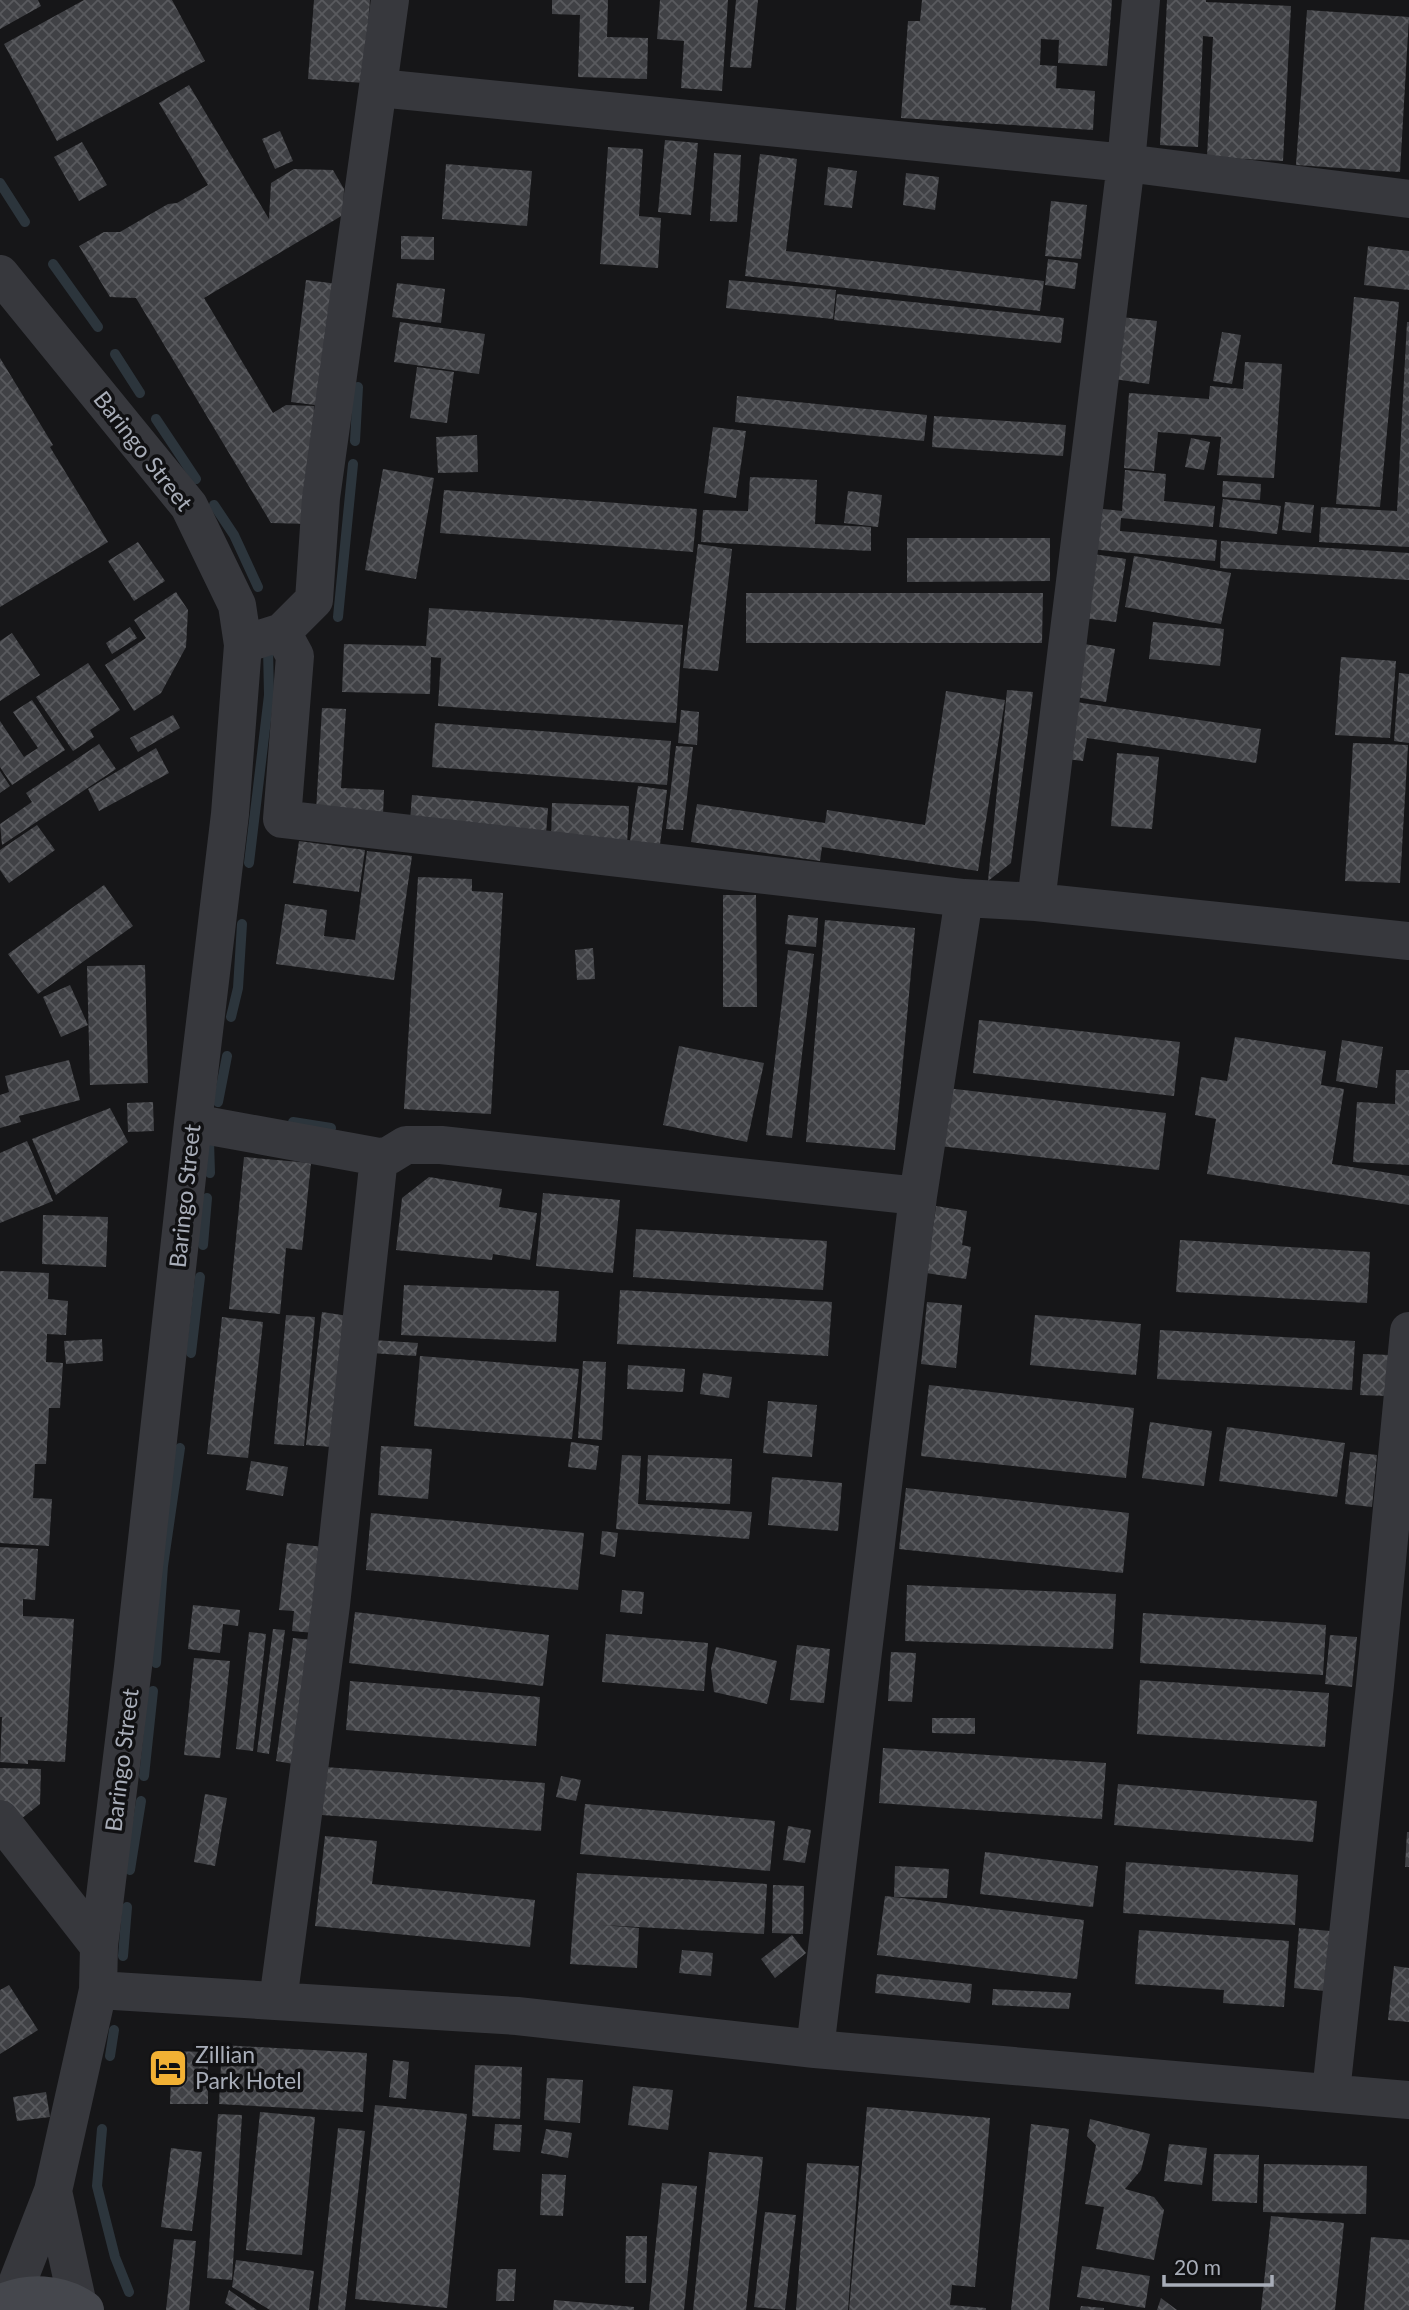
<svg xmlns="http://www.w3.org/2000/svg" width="1409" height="2310" font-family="Lato,sans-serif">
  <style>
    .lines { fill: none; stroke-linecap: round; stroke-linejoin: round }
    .stream { stroke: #2c353c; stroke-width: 10 }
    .building { fill: url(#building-cross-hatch) }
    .street { stroke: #37383d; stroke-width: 38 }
    .secondary { stroke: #45474d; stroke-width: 38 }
    .labels { text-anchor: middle; stroke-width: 7; stroke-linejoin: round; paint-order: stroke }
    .street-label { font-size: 23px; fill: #a8adb8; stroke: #111113 }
    .poi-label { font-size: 23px; fill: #a8adb8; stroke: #111113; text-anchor: start }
  </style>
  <defs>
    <pattern id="building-cross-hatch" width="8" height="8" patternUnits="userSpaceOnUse" patternTransform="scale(1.75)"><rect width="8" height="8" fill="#404145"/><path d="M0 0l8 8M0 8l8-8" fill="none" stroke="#595a5e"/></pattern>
  </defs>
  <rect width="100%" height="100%" fill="#161618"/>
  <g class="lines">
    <!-- stream -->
    <path class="stream" d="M0,183l25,39
      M53,264l45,63
      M115,354l25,39
      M156,419l40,60
      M355,441l3,-54
      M214,505l20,30 24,52
      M338,617l15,-153
      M249,863l20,-168 -1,-48
      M231,1017l7,-29 4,-64
      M218,1102l9,-46
      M293,1122l38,6
      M209,1141l1,32
      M203,1245l4,-47
      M191,1353l9,-76
      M156,1663l7,-97 17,-118
      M144,1776l9,-85
      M130,1870l11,-69
      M123,1956l4,-49
      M110,2056l4,-26
      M102,2129l-5,57 18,71 14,35"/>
  </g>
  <!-- building -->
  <path class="building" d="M0,0h38l3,6 -41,23z
    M84,0h88l33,61 -148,80 -53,-97z
    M314,0h56l-6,83 -56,-4z
    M552,0h56l-1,37 41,1 -1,41 -69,-2 2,-62 -28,-1z
    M660,0h68l-6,91 -41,-3 3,-47 -27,-2z
    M736,0h22l-7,68 -21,-1z
    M922,0h190l-5,66 -49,-3 1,-23 -18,-1 -1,26 17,1 -1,22 39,3 -2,39 -192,-12 7,-97h12z
    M1167,0h39v2l85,4 -8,155 -76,-4 6,-120 -10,-1 -5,111 -38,-2z
    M1307,10l102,7 -9,155 -104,-7z
    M189,85l80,134 2,-36 23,-14 39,1 11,19 -1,26 -139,83 69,115 13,-8 28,1 -4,118 -39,-1 -135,-225 -26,-1 -31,-51 25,-14h16l48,-28 9,-1 31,-18 -49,-82z
    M280,131l13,30 -18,8 -13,-30z
    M665,140l33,3 -7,72 -33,-3z
    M82,142l25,43 -28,16 -25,-44z
    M608,147l35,2 -4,67 22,2 -3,50 -58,-4z
    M714,153l27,2 -4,67 -27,-1z
    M760,154l37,5 -11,92 258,30 -4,30 -295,-35z
    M446,164l86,7 -5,55 -85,-7z
    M828,167l29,4 -5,37 -28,-3z
    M906,173l33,4 -4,33 -32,-5z
    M1051,201l36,4 -6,54 -36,-3z
    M401,236l33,1v23l-33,-1z
    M1368,246l41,5v39l-45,-5z
    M1048,259l30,4 -3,26 -30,-4z
    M306,280l32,4 -15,122 -32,-4z
    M729,280l107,10 -3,29 -107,-11z
    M397,283l48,6 -4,34 -49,-6z
    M837,294l227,24 -3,25 -227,-23z
    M1354,297l45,5 -19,205 -44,-3z
    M1121,317l36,4 -8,63 -35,-5z
    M400,322l85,12 -6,40 -85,-12z
    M1407,322h2v225l-90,-5 2,-35 76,4z
    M1222,332l19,3 -9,49 -19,-3z
    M0,358l53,87 -3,2 58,95 -108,65z
    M1245,362l37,2 -8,114 -57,-3 4,-38 -63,-5 -4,39 -30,-3 5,-75 80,6 1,-13 33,3z
    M417,367l37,5 -7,51 -37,-5z
    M737,396l190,19 -3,26 -189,-19z
    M934,416l132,9 -3,31 -131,-9z
    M713,427l33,4 -10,67 -32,-5z
    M477,435l1,37 -40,1 -2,-36z
    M1191,438l19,4 -6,28 -19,-3z
    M383,469l51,9 -18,101 -51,-9z
    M1125,470l41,4 -2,27 51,5 -2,21 -92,-9 -1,13 97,9 -2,21 -125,-12 4,-41 28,3z
    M750,477l67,3 -2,44 56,3v24l-170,-9 2,-32 45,1z
    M1223,481l38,3 -1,16 -38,-3z
    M444,490l253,19 -4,43 -253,-19z
    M848,491l34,4 -4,32 -34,-4z
    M1223,499l58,7 -4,28 -58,-7z
    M1285,502l29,3 -3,28 -29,-3z
    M907,538h143v43l-143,1z
    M1221,541l188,12v27l-189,-12z
    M138,542l27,39 -31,20 -26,-40z
    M698,544l34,5 -14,122 -35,-3z
    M1093,554l33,5 -10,63 -33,-4z
    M1134,556l97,17 -10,51 -96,-17z
    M176,592l12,18 -2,37 -25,46 -27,18 -29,-46 41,-27 -12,-18z
    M746,593h297l-1,50h-296z
    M429,608l254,17 -7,98 -238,-17 3,-48 -10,-1 -1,37 -88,-2 2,-48 82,2z
    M1153,622l71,7 -4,37 -71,-7z
    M130,627l7,11 -25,16 -6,-11z
    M12,633l28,42 -40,26v-60z
    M1084,644l31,5 -9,53 -30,-5z
    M1341,657l55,4 -6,77 -55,-3z
    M88,663l32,47 -30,20 4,7 -21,14 -37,-54z
    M1399,673l10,1v69l-15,-2z
    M1007,690l26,2 -22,171 -23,18z
    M946,691l59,9 -27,171 -156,-24 -2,14 -129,-19 6,-38 128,19 2,-13 98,15z
    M32,700l33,50 -53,35 -12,-18v-46l24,36 14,-9 -25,-36z
    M1076,702l185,27 -5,34 -169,-25 -4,23 -16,-2z
    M322,708l24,1 -5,79 43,2 -1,25 -67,-4z
    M681,710l18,2 -2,33 -19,-2z
    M173,715l7,13 -42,24 -8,-14z
    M435,723l236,18 -4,44 -235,-18z
    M1353,743l55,2 -8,138 -55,-2z
    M99,744l17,25 -114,76 -2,-21 32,-22 -6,-9z
    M676,746l17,1 -10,83 -17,-1z
    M156,748l13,25 -70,38 -11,-22z
    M1117,753l42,4 -7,72 -41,-3z
    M0,771l10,15 -10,7z
    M638,786l29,4 -8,62 -30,-4z
    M412,795l136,13 -2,26 -136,-13z
    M552,803l77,3 -2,39 -76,-3z
    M37,825l18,25 -46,33 -9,-13v-20z
    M299,841l66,9 -6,42 -66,-9z
    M367,851l45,5 -18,124 -118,-16 9,-60 42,6 -3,26 31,4z
    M418,877l54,2v12l31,2 -12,221 -87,-5z
    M104,885l29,41 -95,68 -30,-40z
    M723,895h33l1,112h-34z
    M788,915l30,3 -2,29 -31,-3z
    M825,920l90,8 -20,222 -89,-8z
    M593,948l2,31 -18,1 -2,-30z
    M788,950l26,4 -22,184 -26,-3z
    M145,965l3,118 -58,2 -3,-119z
    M70,985l18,40 -27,12 -18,-40z
    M979,1020l201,22 -6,54 -201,-23z
    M1235,1037l91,14 -5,34 23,4 -12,75 77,12v29l-202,-31 9,-55 -21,-4 6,-38 26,4z
    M1342,1040l41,7 -6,41 -41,-7z
    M679,1046l85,17 -17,79 -84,-17z
    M69,1060l11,40 -61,16 2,6 -21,6v-33l9,-3 -4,-16z
    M1396,1070h13v95l-56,-3 4,-60 38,2z
    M946,1088l220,25 -7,57 -220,-24z
    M153,1102l1,29 -26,1 -1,-29z
    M110,1108l18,34 -72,53 -24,-56z
    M27,1141l26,60 -53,22v-70z
    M244,1157l67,6 -9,87 -16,-2 -6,66 -51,-5z
    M429,1177l73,12 -3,18 38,6 -7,47 -37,-6 -1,6 -96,-10 6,-52z
    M543,1193l77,7 -7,73 -77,-7z
    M936,1206l31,5 -5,34 9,2 -5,32 -40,-6z
    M43,1215l65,2 -2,50 -64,-3z
    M636,1229l191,12 -4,49 -190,-13z
    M1180,1240l190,12 -3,51 -191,-11z
    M0,1271l49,2 -1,26 20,2 -2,34 -19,-1 -1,28 17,1 -3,45h-11l-3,56h-11l-2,34 19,1 -3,47 -49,-3z
    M404,1285l155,6 -3,51 -155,-7z
    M620,1290l212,12 -4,54 -211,-12z
    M927,1302l35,3 -6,63 -35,-4z
    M322,1312l26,4 -16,131 -26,-2z
    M286,1315l29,2 -11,129 -30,-2z
    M1035,1315l106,9 -5,51 -106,-10z
    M222,1317l41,5 -15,136 -41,-4z
    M1160,1330l195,11 -3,49 -195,-11z
    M102,1339l1,22 -37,3 -2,-23z
    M373,1340l45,3 -2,13 -45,-3z
    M1363,1354l27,1 -2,41 -28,-1z
    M420,1356l159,13 -7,70 -158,-13z
    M583,1361l23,1 -4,78 -24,-2z
    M628,1365l57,4 -2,23 -56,-3z
    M703,1373l29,4 -3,21 -29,-4z
    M929,1385l205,23 -8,70 -205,-22z
    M768,1401l49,4 -5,52 -49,-4z
    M1150,1422l62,9 -8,55 -62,-8z
    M1227,1427l118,16 -8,54 -118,-16z
    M571,1442l28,4 -3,24 -28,-3z
    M381,1446l51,3 -4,50 -50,-4z
    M1350,1452l27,3 -5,52 -27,-3z
    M622,1455l19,1 -3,48 114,8 -3,27 -133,-10z
    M648,1455l84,4 -2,45 -84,-4z
    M251,1461l37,6 -5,29 -37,-6z
    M772,1477l70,6 -4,48 -70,-6z
    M906,1488l223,25 -6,60 -224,-24z
    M371,1513l213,20 -6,57 -212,-20z
    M602,1531l16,2 -3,24 -15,-3z
    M287,1543l37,4 -9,86 -23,-2 2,-20 -15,-1z
    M0,1547l38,2 -3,51 -12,-1v17l51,3 -9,143 -37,-2v4l-28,-2 2,-45h-2z
    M907,1585l209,9 -3,55 -208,-8z
    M622,1590l22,2 -2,22 -22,-2z
    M193,1605l47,5 -2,16 -15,-2 -3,29 -32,-4z
    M355,1612l194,23 -6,51 -194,-23z
    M1143,1613l183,12 -3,50 -183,-12z
    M273,1629l12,1 -16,124 -12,-2z
    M249,1632l17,2 -13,117 -17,-2z
    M606,1634l102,9 -4,48 -102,-9z
    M1330,1635l27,2 -5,50 -27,-3z
    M293,1638l19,2 -18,124 -18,-3z
    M797,1645l33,4 -6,54 -34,-3z
    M716,1647l61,14 -10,43 -53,-12 -3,-24z
    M891,1652l25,1 -4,49 -24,-1z
    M194,1658l36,3 -10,97 -36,-3z
    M1140,1680l189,13 -4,54 -188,-13z
    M350,1681l190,16 -4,49 -190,-16z
    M932,1718h43v16l-43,-1z
    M883,1748l223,15 -4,56 -223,-16z
    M325,1767l220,16 -4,48 -219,-16z
    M0,1768l41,1 -1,35 -19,15 -21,-2z
    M561,1776l20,4 -5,21 -20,-4z
    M1118,1784l199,17 -4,41 -199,-17z
    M205,1794l22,4 -12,68 -21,-4z
    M585,1804l190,17 -5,50 -190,-17z
    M788,1826l23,4 -6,33 -22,-3z
    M1407,1832h2v35h-4z
    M325,1836l52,5 -5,43 163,16 -5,47 -215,-21z
    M985,1852l113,14 -5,41 -113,-13z
    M1126,1862l172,13 -3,50 -172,-12z
    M895,1866l54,3 -2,29 -53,-1z
    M577,1873l190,11 -3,50 -162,-9 37,3 -2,40 -67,-4z
    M773,1885l31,1 -1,48 -31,-1z
    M885,1896l199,24 -7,59 -200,-24z
    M1299,1928l41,4 -5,60 -41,-4z
    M1139,1930l150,11 -5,66 -61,-4 1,-13 -89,-6z
    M792,1935l14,18 -31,25 -14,-19z
    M682,1950l31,3 -2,23 -32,-3z
    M1394,1966l15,2v54l-21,-2z
    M877,1974l95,10 -2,19 -95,-10z
    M9,1985l29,45 -38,24v-64z
    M993,1989l78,4 -2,16 -77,-4z
    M222,2045l145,8 -4,59 -144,-8z
    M172,2051l36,1v52h-38z
    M393,2060l16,2 -3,37 -17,-2z
    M475,2065l47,2 -2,52 -48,-3z
    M547,2078l36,2 -3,43 -36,-3z
    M633,2086l40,4 -5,40 -40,-5z
    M46,2092l4,25 -33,4 -4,-24z
    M375,2105l92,9 -20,194 -92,-9z
    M867,2107l123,11 -15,169 -23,-2 -2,20 36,3v2h-137z
    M260,2112l55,5 -13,138 -56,-5z
    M218,2114l24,1 -10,165 -25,-2z
    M1090,2119l60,15 -9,36 -16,19 29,8 10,13 -10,50 -58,-11 8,-42 -19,-3 11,-59 -9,-9z
    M495,2124l27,1 -2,27 -27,-2z
    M1031,2124l38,5 -20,181h-38z
    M338,2128l27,3 -20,179h-27z
    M546,2129l26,4 -4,25 -27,-5z
    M1169,2144l38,4 -5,37 -38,-4z
    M171,2148l31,4 -10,79 -31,-4z
    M709,2152l54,5 -17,153h-53z
    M1214,2154l45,1 -2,48 -45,-2z
    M807,2163l52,3 -11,144h-52z
    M1264,2164l103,2 -1,48 -103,-2z
    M542,2174l24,1 -3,41 -23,-1z
    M662,2183l35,3 -13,124h-35z
    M765,2212l31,3 -11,95 -31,-3z
    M1271,2216l73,7 -9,87h-74z
    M626,2236h21l-1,47h-21z
    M1371,2237l38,3v70h-45z
    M174,2239l22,2 -7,69h-23z
    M236,2260l78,11 -5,39h-39l-38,-23z
    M1082,2266l68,10 -5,32 -68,-11z
    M498,2269h18l-2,32h-18z
    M229,2290l28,20h-21l-11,-7z
    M1161,2298l16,12h-20z
    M554,2300l80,7v3h-81z
    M1081,2306l23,2v2h-24z"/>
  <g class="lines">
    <!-- street -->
    <path class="street" d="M379,88l747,75 283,36
      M0,274l189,232 48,99 6,40 -13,169 -37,309 -60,544 -34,279 -1,44 -45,201 -42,108
      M282,632l13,24 -13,163 682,79 72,4 373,39
      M257,640l25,-8 32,-32 7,-102 69,-498
      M1036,902l90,-739 15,-163
      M193,1123l186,34
      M0,1819l99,127
      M98,1990l419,26 298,33 594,51
      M278,2001l53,-396 48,-448 9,-1 18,-11h35l477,51
      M815,2049l103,-853 46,-298
      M1331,2092l44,-407 34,-354
      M53,2191l25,114"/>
    <!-- secondary -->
    <path class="secondary" d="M0,2304c27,-13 60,-12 85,6"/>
  </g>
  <!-- icons -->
  <defs>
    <g id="hotel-square" transform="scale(2.0125)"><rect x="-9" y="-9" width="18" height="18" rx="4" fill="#f2b134" stroke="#111113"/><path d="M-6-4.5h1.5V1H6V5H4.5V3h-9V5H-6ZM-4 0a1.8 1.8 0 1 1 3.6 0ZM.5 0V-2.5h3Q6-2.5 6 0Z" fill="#111"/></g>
  </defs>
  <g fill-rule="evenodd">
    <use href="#hotel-square" x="168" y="2068"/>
  </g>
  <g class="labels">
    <!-- street labels -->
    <g class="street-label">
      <text transform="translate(143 451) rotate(52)" y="8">Baringo Street</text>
      <text transform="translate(185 1196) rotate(-84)" y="8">Baringo Street</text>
      <text transform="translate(122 1760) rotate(-83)" y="8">Baringo Street</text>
    </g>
    <!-- poi labels -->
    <g class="poi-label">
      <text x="195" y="2063">Zillian<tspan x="195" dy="26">Park Hotel</tspan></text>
    </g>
  </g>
  <!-- scale -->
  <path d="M1164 2275v10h108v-10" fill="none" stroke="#a8adb8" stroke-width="3.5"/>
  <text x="1174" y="2275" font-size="21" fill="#a8adb8" stroke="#111113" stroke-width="5" paint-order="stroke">20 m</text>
</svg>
